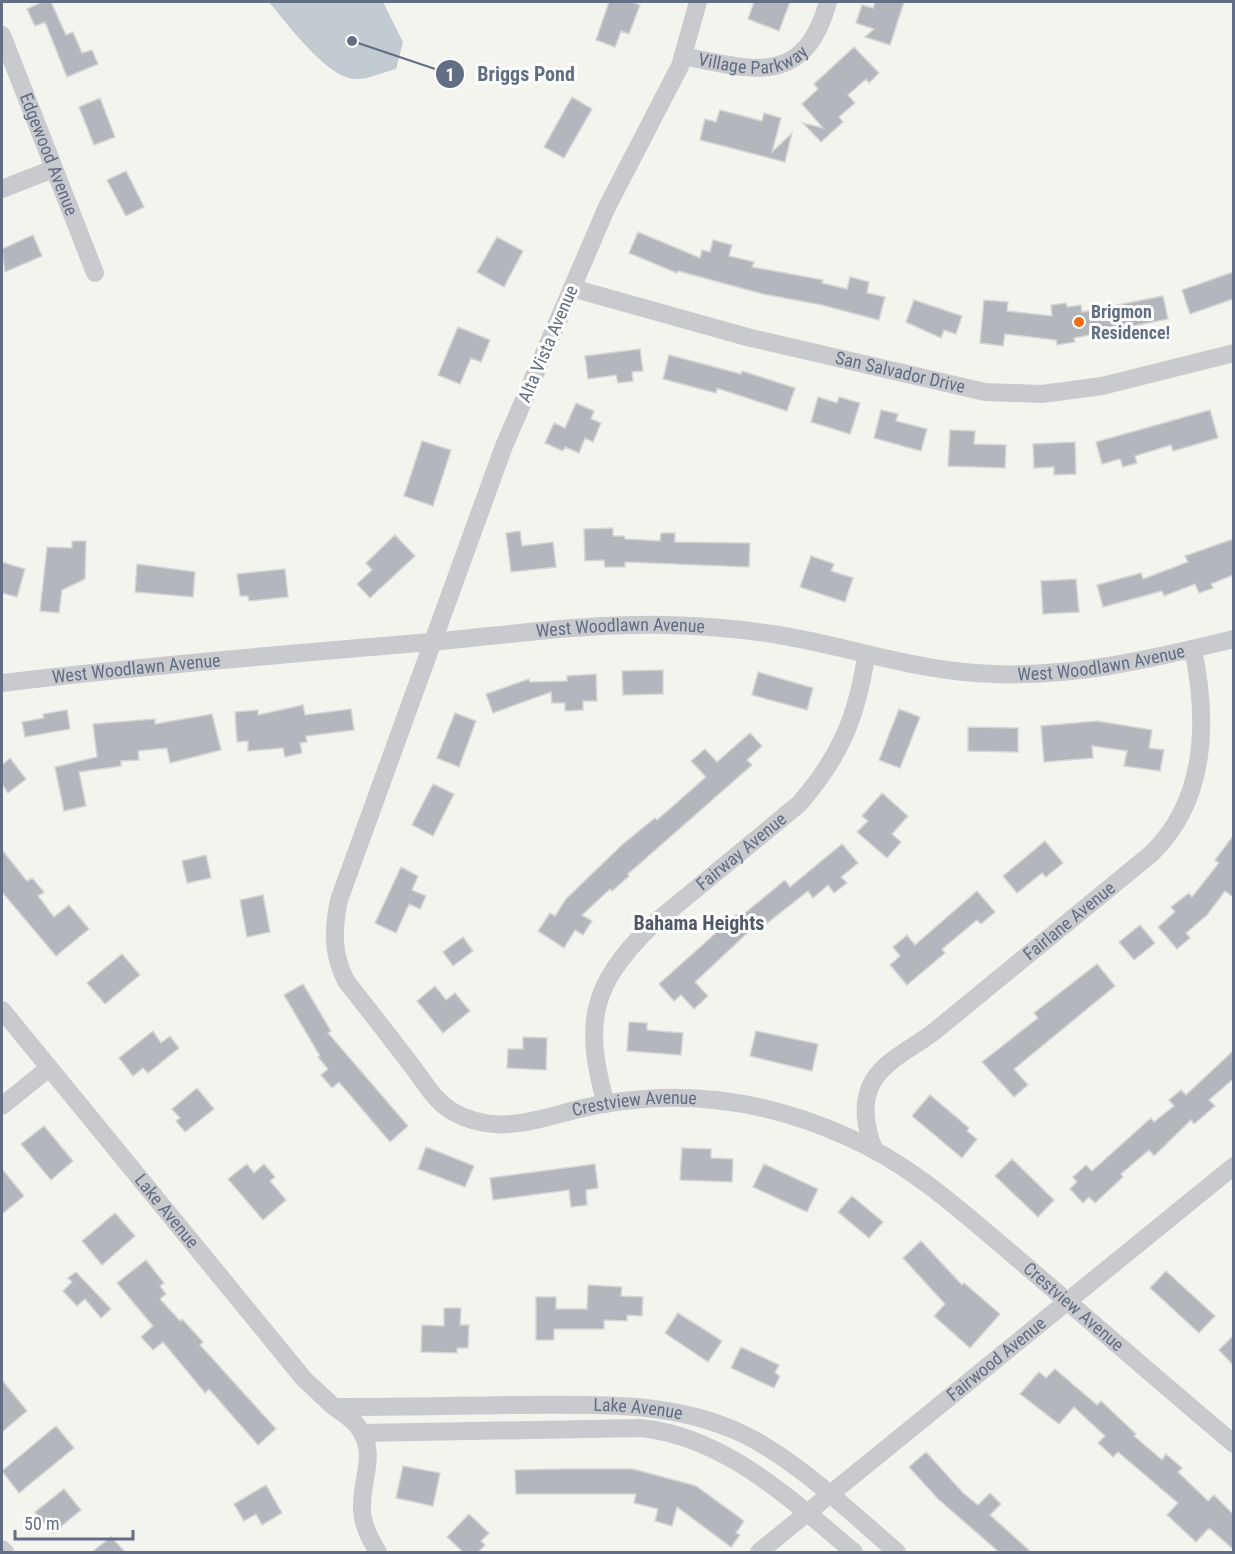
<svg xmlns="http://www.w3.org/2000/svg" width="1235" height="1554" font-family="'Roboto Condensed',sans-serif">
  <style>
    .water { fill: #c2cbd1 }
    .building { fill: #b3b7bd; stroke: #d5d5d3; stroke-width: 1.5 }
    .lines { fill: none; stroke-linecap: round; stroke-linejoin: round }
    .minor { stroke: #c8cace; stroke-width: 18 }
    .poi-dot { fill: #f16b13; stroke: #fff; stroke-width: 2 }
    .labels { text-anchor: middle; stroke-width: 6; stroke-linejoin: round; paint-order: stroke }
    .street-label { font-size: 18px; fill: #616e83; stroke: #fff }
    .poi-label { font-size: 18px; font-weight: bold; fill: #616e83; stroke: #fff; text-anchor: start }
    .neighbourhood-label { font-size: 20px; font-weight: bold; fill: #4f5968; stroke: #fff }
    .leader { fill: none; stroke: #616e83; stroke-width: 2 }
    .callout-dot { fill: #616e83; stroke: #fff; stroke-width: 2 }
    .mark-label { font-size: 18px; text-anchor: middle; font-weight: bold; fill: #fff }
    .callout-label { font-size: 20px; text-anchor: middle; font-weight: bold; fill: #616e83; stroke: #fff; stroke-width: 6; stroke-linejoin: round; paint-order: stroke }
  </style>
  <rect width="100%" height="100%" fill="#f4f4ef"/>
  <!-- water -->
  <path class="water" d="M269,2h114l20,40 -7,27c-12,3 -30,11 -41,10 -28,-1 -69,-57 -86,-77z"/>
  <!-- building -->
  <path class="building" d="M42,2h9l15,33 7,-3 9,21 10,-3 6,14 -31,13 -22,-55 -10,4 -8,-17z
    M609,2h22l9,3 -11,29 -8,-3 -6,16 -19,-7z
    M754,2h36l-11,29 -31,-12z
    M875,2h29l-14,43 -25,-8 9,-8 -18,-6 6,-18 11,3z
    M854,47l25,26 -10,10 -3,-4 -18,16 7,8 -16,14 4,5 -22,20 -18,-19 20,5 -21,-24 16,-15 -4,-5z
    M572,97l20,12 -28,49 -20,-11z
    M100,98l15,39 -21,8 -15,-38z
    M720,110l42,11 2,-8 17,5 -9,34 20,-19 -7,29 -85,-22 5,-21 11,3z
    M126,171l18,36 -18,9 -19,-36z
    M638,232l62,26 2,-8 8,2 3,-12 19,5 -3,11 25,6 -2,5 71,13 -1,3 25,6 3,-12 19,5 -2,11 18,4 -6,23 -57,-15 -59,-11 -85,-23 -1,2 -48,-20z
    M33,235l9,21 -37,16 -3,-23z
    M497,237l26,14 -19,36 -27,-15z
    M1233,272v27l-43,15 -8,-24z
    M1163,296l5,23 -94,19 1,4 -18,3 -1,-5 -51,-6 -2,12 -23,-3 4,-43 24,2 -1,9 45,5 -1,-11 15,-2 1,4 14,-2 1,7z
    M914,300l48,16 -6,18 -12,-4 -3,8 -35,-16z
    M458,327l32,13 -9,22 -10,-4 -11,26 -22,-9z
    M640,349l3,22 -11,1 1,9 -15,2 -2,-8 -28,4 -3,-23z
    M669,355l72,19 1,-3 53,17 -8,23 -70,-23 -1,5 -53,-14z
    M818,397l19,6 2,-6 21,6 -10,31 -39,-12z
    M576,403l18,8 -3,8 10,4 -8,19 -8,-4 -6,15 -14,-6 -2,4 -18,-8 9,-20 11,5z
    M881,410l17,4 -2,7 31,8 -6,22 -47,-13z
    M1210,410l8,28 -45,13 -2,-6 -36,11 2,7 -14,4 -3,-8 -18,5 -6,-22z
    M950,430l25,1 -1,13 32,1 -1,23 -57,-2z
    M422,441l29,9 -18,56 -29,-10z
    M1075,442l1,32 -22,1v-8l-20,1 -1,-24z
    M613,528v8h11l1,3 35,2 1,-8h14v9l75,1 -1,24 -124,-5v5h-20l-1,-7 -19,1 -1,-32z
    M520,531l2,15 31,-4 3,25 -45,5 -5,-39z
    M395,535l20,21 -45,42 -13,-14 15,-14 -6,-7z
    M1233,539v36l-22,9 2,4 -14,5 -4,-9 -31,12 -2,-5 -59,16 -6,-22 44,-12 2,6 45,-17 -3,-6z
    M72,541h14l-1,38 -23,11 -3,23 -19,-2 7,-64 25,1z
    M811,556l23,8 -3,7 22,7 -8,24 -45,-15z
    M2,562l23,7 -8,28 -15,-4z
    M137,564l58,8 -2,25 -58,-5z
    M285,569l3,28 -39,4 -1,-5h-8l-3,-22z
    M1076,579l3,33 -36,2 -2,-33z
    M663,670v24l-40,1 -1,-24z
    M758,672l55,16 -6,22 -55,-15z
    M596,674l1,27h-14v9l-18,1v-8h-13l-1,-11 -58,21 -7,-19 43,-15 1,3 37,-1v-5z
    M303,705l2,10 46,-6 3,21 -48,6 1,6 -7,1 2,10 -17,4 -2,-9 -35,3v-10l-11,1 -2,-30 23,-2v5z
    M899,709l21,8 -20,51 -21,-8z
    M67,710l3,19 -45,8 -3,-15 22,-4 -1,-4z
    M455,713l21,8 -17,46 -22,-9z
    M212,714l9,36 -51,13 -3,-15 -29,3 1,9 -18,1v5l-42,6 7,34 -22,5 -9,-44 42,-10 -4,-33 62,-5v5z
    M1097,721l55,9 -3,18 15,2 -4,21 -36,-5 3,-15 -35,-5 1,12 -49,4 -3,-36z
    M968,727l50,1v24l-50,-1z
    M750,733l12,13 -15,14 5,5 -124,109 1,2 -17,15 -2,-2 -28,26 10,6 -9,14 -8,-5 -11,18 -26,-17 12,-18 5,3 11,-17 57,-55 32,-26 2,2 49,-43 -15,-16 14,-12 12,13z
    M10,758l16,21 -18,14 -6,-9v-19z
    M433,784l21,10 -21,42 -21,-11z
    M882,793l26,23 -16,18 9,8 -14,16 -30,-26 11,-11 -6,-5z
    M1233,836v61l-8,-6 -18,24 -21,18 4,5 -13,11 -19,-22 17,-15 -4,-5 18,-14 3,4 27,-34 -4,-3z
    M1045,841l18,22 -17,14 -4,-4 -25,20 -14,-17z
    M842,844l16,19 -17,14 6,6 -13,10 -6,-8 -15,13 -5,-7 -47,37 -4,-4 -62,58 13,14 -14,13 -13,-14 -7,6 -15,-17 78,-70 3,3 45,-37 5,7z
    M2,850l25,31 5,-3 12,14 -6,4 16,21 15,-12 20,24 -33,27 -54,-64z
    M206,855l5,23 -24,5 -5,-22z
    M401,867l17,9 -6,14 14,6 -6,13 -11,-5 -13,29 -21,-10z
    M977,891l18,21 -14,12 -4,-4 -35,29 3,4 -38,32 -17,-20 10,-9 -7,-9 14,-12 8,10z
    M263,895l7,37 -23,5 -7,-37z
    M1140,925l15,18 -21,17 -15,-18z
    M463,937l10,14 -20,15 -10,-14z
    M122,954l18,21 -35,29 -18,-21z
    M1097,964l18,22 -101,83 14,16 -14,12 -32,-35 56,-44 -4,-5z
    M303,984l28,47 -3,2 80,93 -18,16 -51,-60 -7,6 -11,-13 7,-6 -10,-12 2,-1 -36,-61z
    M435,986l11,14 9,-7 15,18 -27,22 -26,-32z
    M629,1022l18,1v7l36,3 -2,22 -54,-4z
    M153,1031l8,12 9,-7 9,12 -31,25 -5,-5 -10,8 -14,-18z
    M756,1031l62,13 -6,27 -62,-15z
    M523,1037l24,1 -1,32 -39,-2 1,-19h15z
    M1233,1051v28l-24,21 6,6 -21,18 -3,-4 -37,36 -5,-6 -28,24 2,3 -28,26 -6,-6 -6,6 -13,-14 7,-7 -4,-5 13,-12 6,6 59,-53 3,4 20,-16 -5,-6 12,-10 5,5z
    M197,1088l17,21 -29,23 -9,-11 4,-3 -8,-9z
    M930,1095l39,33 -2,3 10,8 -15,19 -50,-42z
    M44,1126l29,35 -22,19 -30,-36z
    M426,1147l48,19 -9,21 -47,-18z
    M682,1148l29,1v9l22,1 -1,23 -52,-2z
    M1012,1159l42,41 -16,17 -43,-41z
    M247,1164l7,9 10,-9 11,13 -5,4 16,19 -23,20 -35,-41z
    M595,1164l3,24 -12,2 1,15 -16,2 -2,-17 -76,10 -3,-22z
    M764,1164l54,25 -11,23 -54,-25z
    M2,1169l22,27 -22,18z
    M852,1196l31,26 -14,16 -31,-26z
    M115,1213l20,23 -33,29 -20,-24z
    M921,1241l41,44 2,-2 36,31 -30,34 -36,-32 11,-12 -42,-46z
    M146,1260l18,23 -4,3 6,8 -6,5 20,22 2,-2 21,23 -3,3 76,84 -18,16 -49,-56 -4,4 -42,-51 -10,8 -12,-13 12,-11 -36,-43z
    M1166,1271l49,45 -16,17 -49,-45z
    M76,1272l35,37 -10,9 -16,-19 -8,7 -14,-15 9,-9 -4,-4z
    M588,1285l34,2 -1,9 22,1 -1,19 -15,-1v6l-23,-1v9h-50v11h-18v-43h20v12h31z
    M444,1308h17l-1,17h9l-1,23h-11v5l-36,-1 1,-27 22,1z
    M678,1313l44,28 -14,21 -43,-29z
    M1233,1336v29l-14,-15z
    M741,1347l38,18 -4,8 5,3 -6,12 -43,-20z
    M1055,1369l42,36 4,-4 35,33 -2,2 28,24 4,-6 16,14 -4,4 30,29 6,-6 19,19v35l-24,-21 -13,14 -29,-27 11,-12 -60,-51 -5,5 -15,-14 7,-7 -31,-29 -15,17 -39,-30 19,-22 7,6z
    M2,1380l25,31 -25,21z
    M56,1426l18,22 -55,45 -17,-22z
    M926,1452l37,41 15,12 12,-12 11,11 -11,11 41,37h-32l-61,-53 -29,-32z
    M403,1466l37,7 -7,33 -37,-8z
    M563,1469h70l63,17 48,35 -8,12 4,2 -9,12 -54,-40 -5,19 -17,-5 3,-12 -24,-6 2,-9h-120l-1,-24z
    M266,1485l16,28 -20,12 -6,-11 -12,7 -10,-17z
    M64,1489l17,21 -28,23 -18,-21z
    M469,1514l20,19 -8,8 4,4 -7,7h-15l-16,-15z
    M111,1537l14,15h-33z"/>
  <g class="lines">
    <!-- minor -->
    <g class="minor">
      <path id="s1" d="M698,2l-18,64 -73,141 -103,239 -165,454c-6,30 -7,53 7,81 22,28 44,56 66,85 12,15 21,33 38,44 42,26 83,11 125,0 22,-6 46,-9 69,-11 71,-6 139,9 204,38 68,30 121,81 177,128 70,60 139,120 209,179"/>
      <path id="s2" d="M2,35l93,238"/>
      <path id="s3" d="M683,56c70,14 121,32 145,-54"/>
      <path d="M2,189l51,-20"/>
      <path id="s4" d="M572,288l175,49 238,55 57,2 60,-8 132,-33"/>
      <path id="s5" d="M2,683c142,-17 285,-29 428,-41 79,-7 157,-19 237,-17 37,1 75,4 112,10 66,11 129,33 196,38 88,7 173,-13 259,-34"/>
      <path id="s6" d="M2,1010l302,369 30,28c59,0 118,-1 177,-2 78,0 159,-6 232,29 55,27 107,78 154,118"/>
      <path id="s7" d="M606,1104c-23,-81 -15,-119 45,-178l148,-122c41,-47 58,-87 67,-148"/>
      <path d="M2,1106l47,-38"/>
      <path id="s8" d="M874,1149c-8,-19 -13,-46 -2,-66 12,-23 43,-36 63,-52 72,-59 144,-118 216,-177 56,-54 57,-133 42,-205"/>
      <path d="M334,1407c9,6 19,12 25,21 18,25 3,49 3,77 -1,17 7,33 16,47"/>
      <path d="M362,1433l279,-5c85,9 150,72 213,124"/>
      <path d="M2,1549l3,3"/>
      <path id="s9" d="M759,1552l475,-386"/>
    </g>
  </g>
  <!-- markers -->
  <circle class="poi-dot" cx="1079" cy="322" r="6"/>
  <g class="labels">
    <!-- street labels -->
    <g class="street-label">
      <text dy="6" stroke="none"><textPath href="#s3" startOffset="72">Village Parkway</textPath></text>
      <text dy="6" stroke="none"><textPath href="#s2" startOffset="128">Edgewood Avenue</textPath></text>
      <text transform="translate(548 344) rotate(-67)" y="6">Alta Vista Avenue</text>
      <text dy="6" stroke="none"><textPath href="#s4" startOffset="339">San Salvador Drive</textPath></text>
      <text dy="6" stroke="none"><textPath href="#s5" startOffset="621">West Woodlawn Avenue</textPath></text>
      <text dy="6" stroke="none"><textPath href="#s5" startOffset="1107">West Woodlawn Avenue</textPath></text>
      <text dy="6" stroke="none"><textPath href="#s5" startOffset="135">West Woodlawn Avenue</textPath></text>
      <text dy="6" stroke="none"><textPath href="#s7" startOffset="314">Fairway Avenue</textPath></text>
      <text dy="6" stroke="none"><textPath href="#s8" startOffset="324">Fairlane Avenue</textPath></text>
      <text dy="6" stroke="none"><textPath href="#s1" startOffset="1407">Crestview Avenue</textPath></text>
      <text dy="6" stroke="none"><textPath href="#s6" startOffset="260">Lake Avenue</textPath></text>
      <text dy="6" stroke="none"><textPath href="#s1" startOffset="1910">Crestview Avenue</textPath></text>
      <text dy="6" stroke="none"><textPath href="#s9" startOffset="306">Fairwood Avenue</textPath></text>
      <text dy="6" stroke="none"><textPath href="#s6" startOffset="822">Lake Avenue</textPath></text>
    </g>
    <!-- poi labels -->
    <g class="poi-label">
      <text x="1091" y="318">Brigmon<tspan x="1091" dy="21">Residence!</tspan></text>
    </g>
    <!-- neighbourhood labels -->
    <g class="neighbourhood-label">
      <text x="699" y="930">Bahama Heights</text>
    </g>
  </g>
  <!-- callouts -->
  <path class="leader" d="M352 41L450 74"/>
  <g class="callout-dot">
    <circle cx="352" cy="41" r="6"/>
    <circle cx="450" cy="74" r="15"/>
  </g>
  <g class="mark-label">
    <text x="450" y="81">1</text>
  </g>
  <g class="callout-label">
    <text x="526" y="81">Briggs Pond</text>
  </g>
  <!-- border -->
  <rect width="1235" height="1554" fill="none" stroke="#616e83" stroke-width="6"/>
  <!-- scale -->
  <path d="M15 1530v9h118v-9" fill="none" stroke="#616e83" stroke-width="3"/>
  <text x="24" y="1530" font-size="18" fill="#616e83" stroke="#ffffff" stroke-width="4.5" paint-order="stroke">50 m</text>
</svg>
